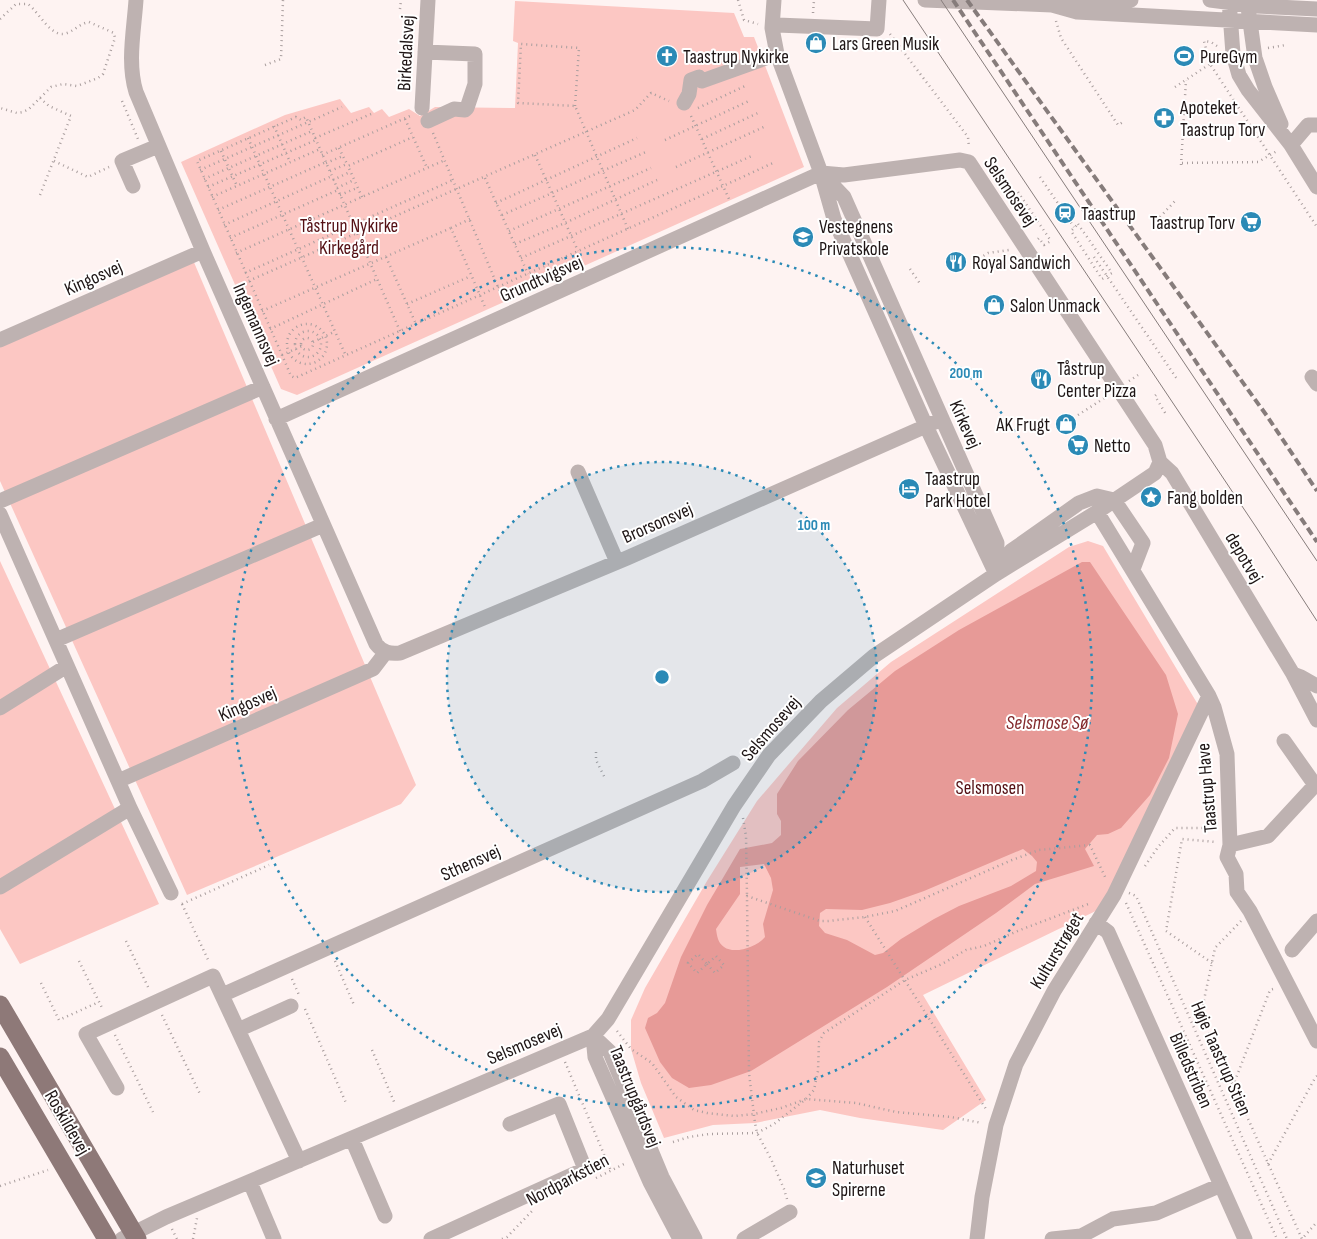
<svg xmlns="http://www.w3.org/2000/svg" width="1317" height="1239" font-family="'Sofia Sans Condensed',sans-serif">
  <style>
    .green { fill: #fcc7c3 }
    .water { fill: #e79a97; fill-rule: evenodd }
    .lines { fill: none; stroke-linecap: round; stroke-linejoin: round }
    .path { stroke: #a99e9e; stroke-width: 2.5; stroke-dasharray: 1 4; stroke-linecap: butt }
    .minor { stroke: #beb2b1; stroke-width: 15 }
    .major { stroke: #8e7978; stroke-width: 19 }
    .tram { stroke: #867c7b; stroke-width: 1 }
    .rail { stroke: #867c7b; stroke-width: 4; stroke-dasharray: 8 4; stroke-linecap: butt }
    .ring { fill: none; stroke: #2b8ab6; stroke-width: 2.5; stroke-dasharray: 2.5 5 }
    .labels { text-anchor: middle; stroke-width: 4; stroke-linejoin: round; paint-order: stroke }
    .poi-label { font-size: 19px; fill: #1e1515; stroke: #fff; text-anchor: start }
    .street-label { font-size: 19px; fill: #1e1515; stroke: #fff }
    .park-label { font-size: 19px; fill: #541014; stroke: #fff }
    .water-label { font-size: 20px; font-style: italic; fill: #83292c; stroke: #fff }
    .centre { fill: #2b8ab6; stroke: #fff; stroke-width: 2.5 }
    .ring-label { font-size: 15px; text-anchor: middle; font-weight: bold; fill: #2b8ab6; stroke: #fff; stroke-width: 4; stroke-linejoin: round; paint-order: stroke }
  </style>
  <rect width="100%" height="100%" fill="#fef3f2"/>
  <!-- green -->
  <path class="green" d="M515,1l219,12 10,24h10l50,130 -507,228 -16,-6 -100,-227 104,-47 55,-16 11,14 18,-6 5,6 8,-4 7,8 20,-8 11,7 15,-9 80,1 3,-65 -5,-2z
    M193,260l223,525 -15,19 -214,91 -187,-414v-136z
    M1088,541l15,5 103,172 -102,189 -181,88 63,105 -43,30 -83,-12 -40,-8 -65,13 -42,2 -49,13 -23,-55 -10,-34v-29l14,-32 62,-107 50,-80 80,-93 54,-46 178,-115z
    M0,561l159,343 -139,60 -20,-35z"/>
  <!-- water -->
  <path class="water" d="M1082,562h8l76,113 12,39 -9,44 -19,37 -29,33 -13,6 -11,1 -12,14 9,17 -59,18 -39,29 -109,74 -136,84 -40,14 -22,3 -17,-10 -12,-16 -15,-34 3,-10 9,-5 8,-10 16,-46 26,-52 33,-56 32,-6 9,-8v-14l-4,-7v-20l21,-33 50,-51 47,-39 64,-41zM1023,849l9,7 5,6 -1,9 -25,15 -52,20 -25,13 -33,20 -18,14 -8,2 -28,-15 -22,-7 -6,-7 1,-13 6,-4 36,1 28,-7 34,-12zM764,864l7,14 2,12 -10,34 2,13c-7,9 -30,18 -41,10 -6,-4 -7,-11 -8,-18l24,-35v-27z"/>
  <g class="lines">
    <!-- path -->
    <path class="path" d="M738,0l6,20 14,4
      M400,9l1,-9
      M813,13l1,-13
      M0,19l16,-15h12c12,9 23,35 39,29 8,-3 14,-10 22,-11l25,11 1,5 -12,36 -5,4 -21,8 -14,-2 -12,3 -22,22 -6,3 -6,1 -17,-5
      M1056,21l5,17 57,87 5,-3
      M890,34l78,103 1,10
      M1217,46l-6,-4 -7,-1 6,23 107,163
      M1268,48l18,-3
      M265,65l16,-6 2,-59
      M1175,87l44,-29
      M40,98l9,8 22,10 -31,79
      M122,101l16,38
      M575,106l4,-58 -58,-4 -3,59 57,3 53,123
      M698,108l47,-22
      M691,116l38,83
      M405,119l22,49
      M274,126l16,36
      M433,133l70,166
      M248,138l98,218
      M315,138l56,-24
      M702,139l56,-26
      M665,140l86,-40
      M339,148l9,18
      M221,151l16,35
      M322,155l88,-39
      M535,155l43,96
      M54,161l34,16 21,-10
      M326,163l17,-7
      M1182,163l76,-1 19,-11
      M1181,165l5,-85
      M676,167l90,-41
      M200,170l142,-63
      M330,171l17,-7
      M1040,177l34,50
      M485,178l43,96
      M204,179l108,-48
      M333,180l17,-8
      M208,187l108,-47
      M337,188l17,-8
      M1018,192l33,49
      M340,195l17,-7
      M212,197l108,-48
      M362,197l-14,-31 65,-29
      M496,203l141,-65
      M218,210l108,-48
      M502,215l146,-64
      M1160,217l15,-16
      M470,219l-19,9 34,79 2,-1
      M1078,224l34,49 -10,6 -31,-48z
      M224,225l108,-49
      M509,231l142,-63
      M230,238l108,-48
      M1038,239l1,-1 5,7 7,-4
      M515,244l50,-21 92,-43
      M236,253l209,-93
      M386,257l30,67
      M1094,257l83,122
      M521,258l233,-103
      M975,261l13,-8 21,-3
      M910,269l11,16
      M245,273l208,-93
      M235,287l400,-177 16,-17 18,8
      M407,304l64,-28
      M262,311l189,-83
      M287 344a20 20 0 1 1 40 0a20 20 0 1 1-40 0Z
      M270,329l107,-50
      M295 344a13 13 0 1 1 26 0a13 13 0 1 1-26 0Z
      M400,331l-94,-214 -5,3 -5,-3 -99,44 85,194 9,21 4,2 428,-192 52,-24
      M301 344a6 6 0 1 1 12 0a6 6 0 1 1-12 0Z
      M313,342l21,-10
      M282,355l20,-9
      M1129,381l9,-6
      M1156,395l-1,1 12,20
      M1078,415l28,-18
      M596,752v8l9,18
      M743,818l3,18 1,60
      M1145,866l13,-19 17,-19h41
      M1129,893l7,3 151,343
      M1126,903l151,336
      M182,904l87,-39
      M182,904l27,58
      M865,917l121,192
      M1241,921l-26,27 -14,66 101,225 15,-17
      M126,941l23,48
      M79,961l24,49
      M335,961l19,44
      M1212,963l-46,-32 16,-92 34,3
      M707,964l8,9 9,-8 -8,-9 -19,17 -9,-10 10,-9 9,10
      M292,979l7,16
      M41,983l18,37 40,-18
      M305,1009l41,94
      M162,1015l38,79
      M617,1031l14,18 21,14 24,34 18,13 13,3 27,3 20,-2 27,-6 25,-9 50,4 40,9 55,5 31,6
      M115,1035l38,77
      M372,1050l23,54
      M565,1062l46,109
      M1233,1086l37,-96 3,-1
      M673,1142l16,-5 20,-3 48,-1 17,-9 32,-25 8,-9 4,-19 1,-29 5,-9 81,-53 37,-16 24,-14 18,-4 36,-16 71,-27
      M1268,1164l47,-86 2,-2
      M596,1178l28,-14
      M0,1186l48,-16
      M787,1199l-3,-10 -13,-30 -14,-26 -2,-10 -6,-50 -2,-177 73,25h8l37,-4 30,-6 117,-51 27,-10 51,-5 16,34
      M172,1229l5,10
      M193,1239l4,-21
      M502,1239l5,-2 26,-27"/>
    <!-- minor -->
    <path class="minor" d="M136,0c-2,30 -9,63 0,92l67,159 173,393c7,9 14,10 24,9l227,-95 315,-139
      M774,0l-2,28 5,26 44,119 13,46 92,207 70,148
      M925,0l127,5 79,-5
      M1210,0l47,6 60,3
      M1229,0l4,54 6,21 9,15 43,55 26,42
      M1247,0l8,58 10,29 16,37
      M1052,5l25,7 240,13
      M772,28l5,-3 100,4 2,-29
      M425,52l50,2v30l-8,24 -2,2 -11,-1 -26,12
      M684,103l5,-9 2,-14 8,-3 3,4 75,-27
      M422,108l6,-108
      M1291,145l17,-20h9
      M822,174l22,23 153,346 -1,30
      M133,186l-11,-25 36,-15
      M0,340l203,-89
      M1312,377l5,7
      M276,419l545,-246
      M1160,462l12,11 121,201 24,46
      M578,472l39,90
      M0,501l263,-114
      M1097,512l112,184 5,11 13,47 3,91 -3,12 9,17 1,18 13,19 67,130
      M0,514l130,294 41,85
      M998,571l13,-20 68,-48 18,-7 17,4 29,43 -10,26
      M56,640l267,-115
      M1293,674l8,3 16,9
      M0,708l67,-42
      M118,781l255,-112 13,-17
      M1230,845l38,-9 47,-51 -31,-44
      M0,887l130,-79
      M1096,923l12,9 137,307
      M1292,950l25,-29
      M222,995l480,-214 31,-18
      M238,1030l53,-24
      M593,1036l17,16 52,125 33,62
      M593,1036l2,21 55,125 30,57
      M117,1088l-31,-54 127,-58 86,185
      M352,1139l33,77
      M250,1182l24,57
      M122,1239l44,-22 427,-181 15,-17 126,-213 35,-51 52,-54 53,-45 122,-82 101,-62 58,-39 5,-11 -5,-17 -186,-283 -9,-2 -116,15 -23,-2
      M431,1239l154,-70 -26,-65 -49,20
      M744,1239l46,-27
      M977,1239l5,-42 14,-72 20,-61 38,-73 60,-96 95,-199
      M1052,1239l29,-3 32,-17 43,-6 65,-28"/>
    <!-- major -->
    <path class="major" d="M0,1005l137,234
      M0,1057l107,182"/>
    <!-- tram -->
    <path class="tram" d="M903,0l353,527 61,94
      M941,0l376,561"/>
    <!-- rail -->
    <path class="rail" d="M953,0l364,542
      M967,0l300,416 50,75"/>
  </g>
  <!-- distance rings -->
  <circle cx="662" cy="677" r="215" fill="#2b8ab6" fill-opacity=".12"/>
  <g class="ring">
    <circle cx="662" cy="677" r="215"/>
    <circle cx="662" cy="677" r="430"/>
  </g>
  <!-- icons -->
  <defs>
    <g id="shop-disc" transform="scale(1.125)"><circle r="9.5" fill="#2b8ab6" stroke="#fff"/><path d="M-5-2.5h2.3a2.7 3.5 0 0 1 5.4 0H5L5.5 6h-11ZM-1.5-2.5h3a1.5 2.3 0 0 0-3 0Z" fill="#fff"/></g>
    <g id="church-disc" transform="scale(1.125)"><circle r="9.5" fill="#2b8ab6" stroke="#fff"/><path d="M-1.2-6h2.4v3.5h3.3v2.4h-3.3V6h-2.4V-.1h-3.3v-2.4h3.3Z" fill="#fff"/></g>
    <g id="stadium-disc" transform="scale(1.125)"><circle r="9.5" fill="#2b8ab6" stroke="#fff"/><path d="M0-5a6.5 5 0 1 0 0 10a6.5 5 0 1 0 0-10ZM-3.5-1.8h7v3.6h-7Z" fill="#fff"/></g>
    <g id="pharmacy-disc" transform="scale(1.125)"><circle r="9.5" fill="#2b8ab6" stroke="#fff"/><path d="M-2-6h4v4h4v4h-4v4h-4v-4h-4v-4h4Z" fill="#fff"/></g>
    <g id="station-disc" transform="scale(1.125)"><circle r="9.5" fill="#2b8ab6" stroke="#fff"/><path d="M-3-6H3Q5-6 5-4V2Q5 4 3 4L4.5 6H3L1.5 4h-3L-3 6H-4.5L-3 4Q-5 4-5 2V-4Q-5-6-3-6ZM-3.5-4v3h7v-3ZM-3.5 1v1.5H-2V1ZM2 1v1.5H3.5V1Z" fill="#fff"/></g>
    <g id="supermarket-disc" transform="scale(1.125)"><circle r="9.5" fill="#2b8ab6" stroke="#fff"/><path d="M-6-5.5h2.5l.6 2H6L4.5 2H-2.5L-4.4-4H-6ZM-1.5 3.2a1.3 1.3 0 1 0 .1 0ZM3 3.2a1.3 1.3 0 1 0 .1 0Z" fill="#fff"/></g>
    <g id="school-disc" transform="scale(1.125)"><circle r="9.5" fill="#2b8ab6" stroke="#fff"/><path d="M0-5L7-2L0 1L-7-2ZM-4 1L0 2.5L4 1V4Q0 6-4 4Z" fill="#fff"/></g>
    <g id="restaurant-disc" transform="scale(1.125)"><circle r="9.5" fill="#2b8ab6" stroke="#fff"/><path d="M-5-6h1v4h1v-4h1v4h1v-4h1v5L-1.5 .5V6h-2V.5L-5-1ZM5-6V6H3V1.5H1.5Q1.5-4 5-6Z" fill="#fff"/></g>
    <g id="hotel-disc" transform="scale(1.125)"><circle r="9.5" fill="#2b8ab6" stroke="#fff"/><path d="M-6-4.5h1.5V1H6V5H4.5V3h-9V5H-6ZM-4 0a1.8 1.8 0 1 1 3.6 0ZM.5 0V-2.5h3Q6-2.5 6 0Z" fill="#fff"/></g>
    <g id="sight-disc" transform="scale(1.125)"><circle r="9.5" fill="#2b8ab6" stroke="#fff"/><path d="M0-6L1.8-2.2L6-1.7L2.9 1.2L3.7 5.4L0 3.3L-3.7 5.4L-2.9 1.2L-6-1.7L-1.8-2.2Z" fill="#fff"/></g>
  </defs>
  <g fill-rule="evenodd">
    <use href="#shop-disc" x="816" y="43"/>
    <use href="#church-disc" x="667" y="56"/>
    <use href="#stadium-disc" x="1184" y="56"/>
    <use href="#pharmacy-disc" x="1164" y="118"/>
    <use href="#station-disc" x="1065" y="213"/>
    <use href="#supermarket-disc" x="1251" y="222"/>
    <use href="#school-disc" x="803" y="237"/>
    <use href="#restaurant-disc" x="956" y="262"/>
    <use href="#shop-disc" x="994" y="305"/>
    <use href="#restaurant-disc" x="1041" y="379"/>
    <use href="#shop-disc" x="1066" y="424"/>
    <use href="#supermarket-disc" x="1078" y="445"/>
    <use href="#hotel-disc" x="909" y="489"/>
    <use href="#sight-disc" x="1151" y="497"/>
    <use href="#school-disc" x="816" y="1178"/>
  </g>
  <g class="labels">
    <!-- poi labels -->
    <g class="poi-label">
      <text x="832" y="50">Lars Green Musik</text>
      <text x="683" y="63">Taastrup Nykirke</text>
      <text x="1200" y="63">PureGym</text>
      <text x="1180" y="114">Apoteket<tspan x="1180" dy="22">Taastrup Torv</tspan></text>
      <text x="1081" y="220">Taastrup</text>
      <text x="1235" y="229" text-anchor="end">Taastrup Torv</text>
      <text x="819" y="233">Vestegnens<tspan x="819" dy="22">Privatskole</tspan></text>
      <text x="972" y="269">Royal Sandwich</text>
      <text x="1010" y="312">Salon Unmack</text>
      <text x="1057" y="375">Tåstrup<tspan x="1057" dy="22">Center Pizza</tspan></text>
      <text x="1050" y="431" text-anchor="end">AK Frugt</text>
      <text x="1094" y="452">Netto</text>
      <text x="925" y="485">Taastrup<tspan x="925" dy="22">Park Hotel</tspan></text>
      <text x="1167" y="504">Fang bolden</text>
      <text x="832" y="1174">Naturhuset<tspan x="832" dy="22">Spirerne</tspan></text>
    </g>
    <!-- street labels -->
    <g class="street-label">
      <text transform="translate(405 53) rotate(-87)" y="7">Birkedalsvej</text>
      <text transform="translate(1011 191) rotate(56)" y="7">Selsmosevej</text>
      <text transform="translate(93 277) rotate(-24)" y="7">Kingosvej</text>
      <text transform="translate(541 278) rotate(-24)" y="7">Grundtvigsvej</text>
      <text transform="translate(257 324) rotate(66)" y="7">Ingemannsvej</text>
      <text transform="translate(966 424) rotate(66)" y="7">Kirkevej</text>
      <text transform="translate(657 522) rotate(-24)" y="7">Brorsonsvej</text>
      <text transform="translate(1245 557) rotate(59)" y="7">depotvej</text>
      <text transform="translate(247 703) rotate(-24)" y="7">Kingosvej</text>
      <text transform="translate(770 728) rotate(-49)" y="7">Selsmosevej</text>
      <text transform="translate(1206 788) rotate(-95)" y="7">Taastrup Have</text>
      <text transform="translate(470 862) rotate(-24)" y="7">Sthensvej</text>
      <text transform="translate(1056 950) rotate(-59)" y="7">Kulturstrøget</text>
      <text transform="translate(524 1043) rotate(-23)" y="7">Selsmosevej</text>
      <text transform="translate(1222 1058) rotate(66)" y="7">Høje Taastrup Stien</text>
      <text transform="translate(1192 1070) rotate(66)" y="7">Billedstriben</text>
      <text transform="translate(636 1096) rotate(68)" y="7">Taastrupgårdsvej</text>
      <text transform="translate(68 1122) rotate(60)" y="7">Roskildevej</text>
      <text transform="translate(567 1179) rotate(-28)" y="7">Nordparkstien</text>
    </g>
    <!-- park labels -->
    <g class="park-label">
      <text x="349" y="232">Tåstrup Nykirke<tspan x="349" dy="22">Kirkegård</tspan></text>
      <text x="990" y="794">Selsmosen</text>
    </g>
    <!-- water labels -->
    <g class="water-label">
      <text x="1047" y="729">Selsmose Sø</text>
    </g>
  </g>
  <circle cx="662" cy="677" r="8" class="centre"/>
  <g class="ring-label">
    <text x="966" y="378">200 m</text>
    <text x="814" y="530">100 m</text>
  </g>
</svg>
